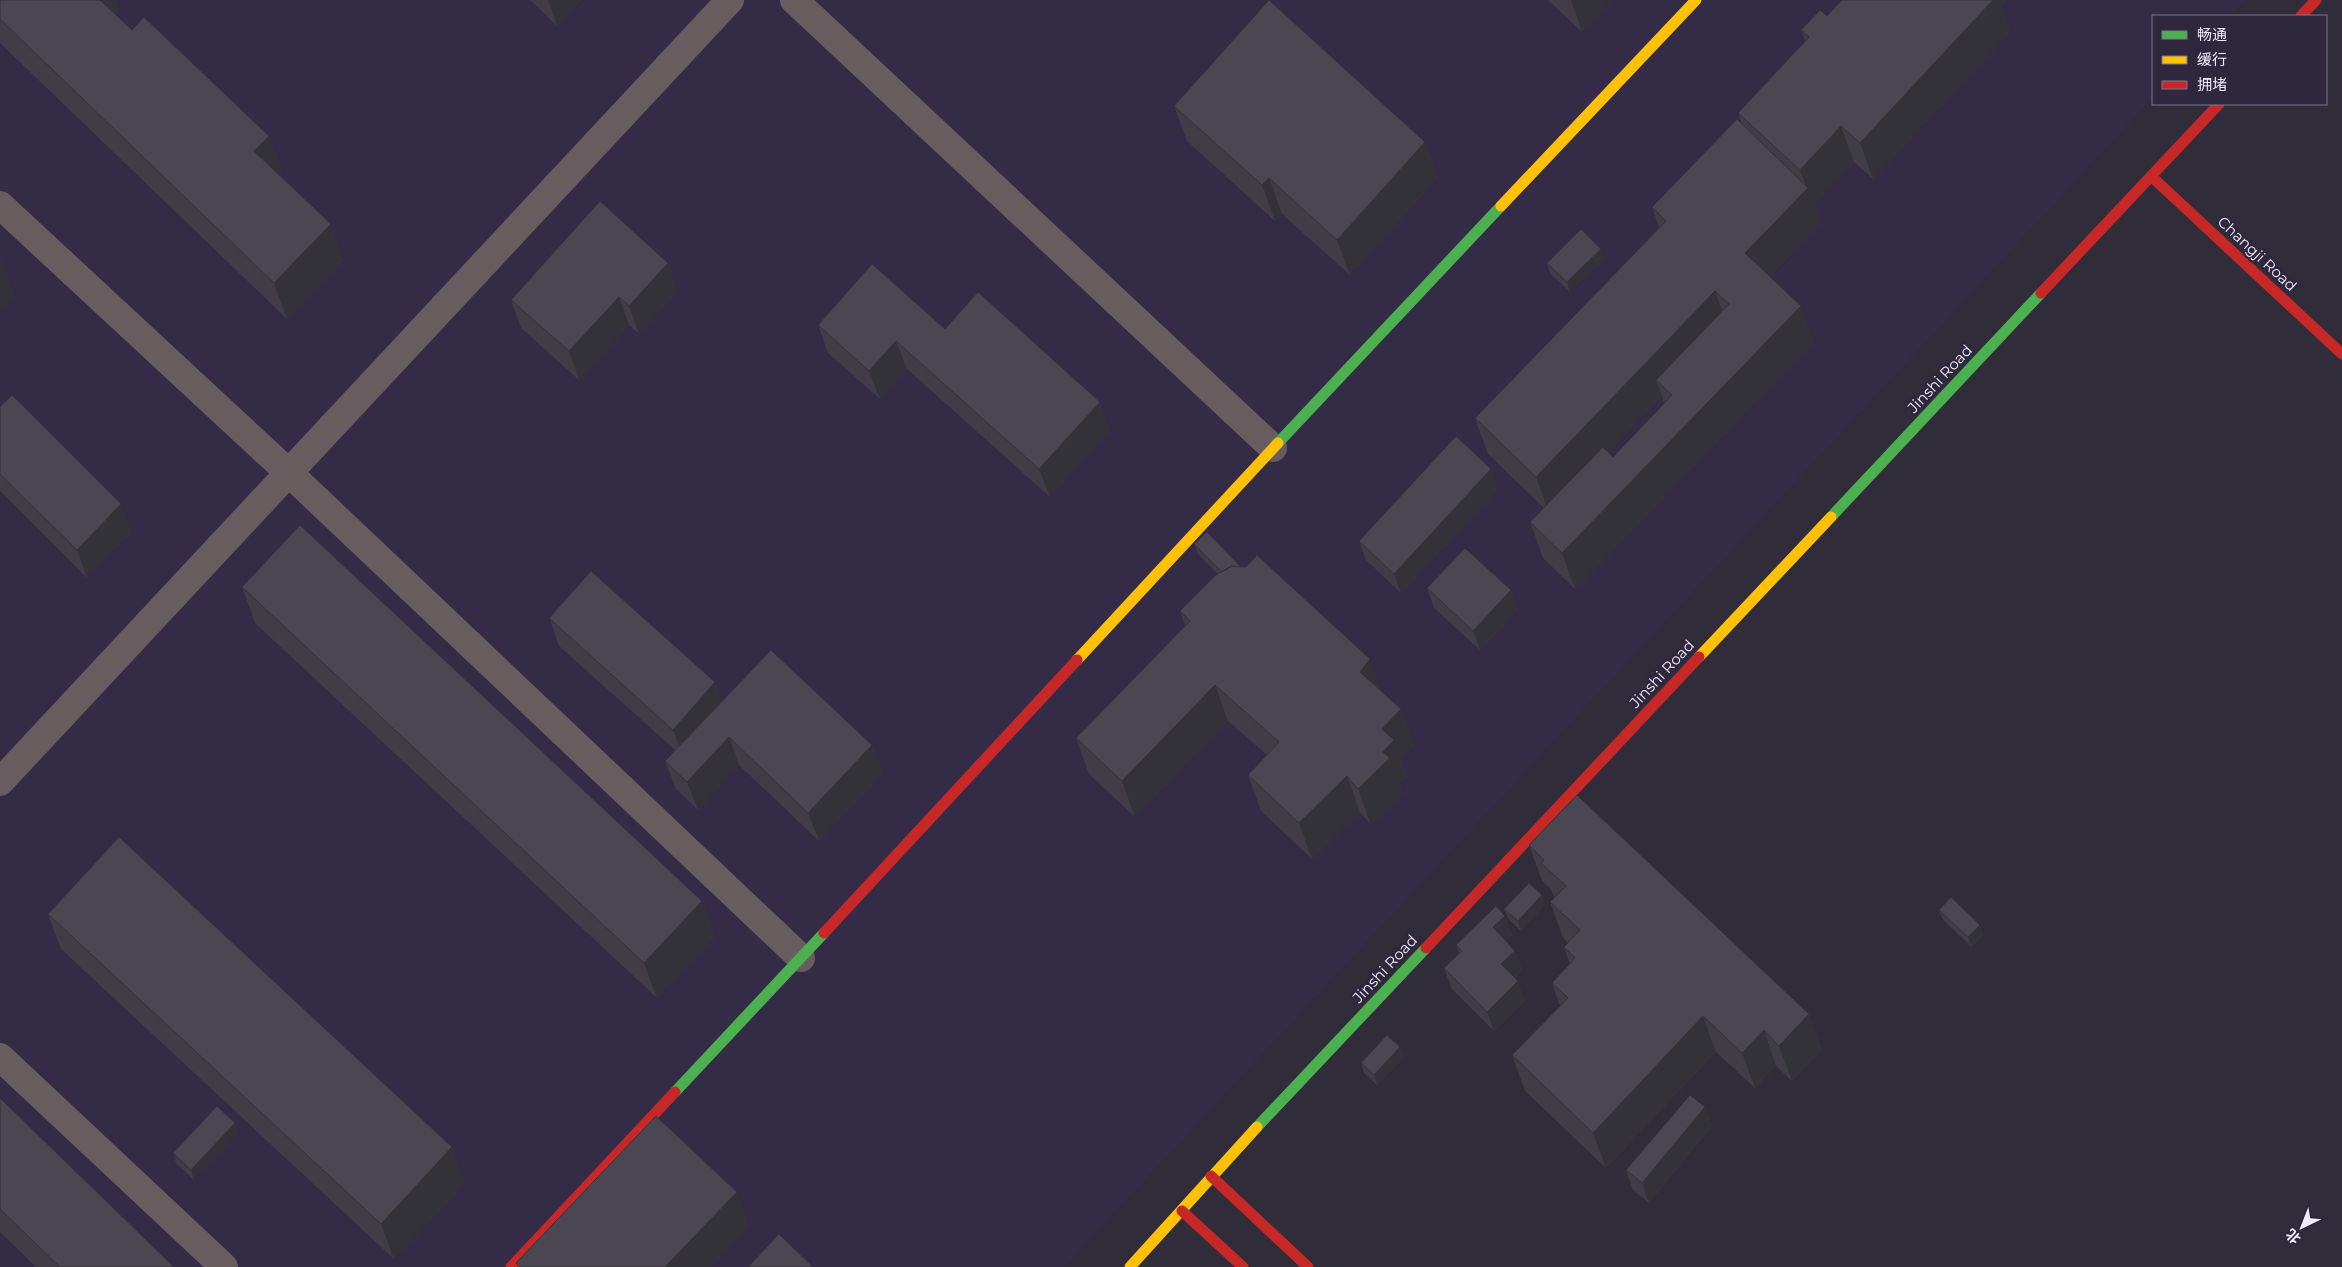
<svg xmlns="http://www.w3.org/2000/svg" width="2342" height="1267" font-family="Montserrat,'Noto Sans SC',sans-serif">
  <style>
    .built { fill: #342b47 }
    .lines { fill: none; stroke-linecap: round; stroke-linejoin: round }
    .street { stroke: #675d5e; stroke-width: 28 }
    .fast { stroke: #4caf50; stroke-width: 11 }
    .slow { stroke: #ffc107; stroke-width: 11 }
    .jam { stroke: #c62828; stroke-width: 11 }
    .wall { fill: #403d47; fill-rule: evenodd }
    .shaded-wall { fill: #343239 }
    .building { fill: #4a4752; stroke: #343239 }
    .labels { text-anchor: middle; stroke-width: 5; stroke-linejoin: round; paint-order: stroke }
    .street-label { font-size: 15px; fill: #f2edfd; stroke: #2f273e }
  </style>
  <rect width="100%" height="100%" fill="#302c39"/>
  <!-- built -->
  <path class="built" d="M0,0h2245l-15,16h-77v82l-1089,1169h-1064z"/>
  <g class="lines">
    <!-- street -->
    <path class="street" d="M794,0l479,448
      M0,205l288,267 513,486
      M0,782l730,-782
      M0,1057l224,210"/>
    <!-- fast -->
    <path class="fast" d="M1278,443l223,-237
      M1831,517l210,-224
      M675,1092l149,-159
      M1257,1127l169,-179"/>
    <!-- slow -->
    <path class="slow" d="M1501,206l195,-206
      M1699,657l132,-140
      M1077,660l201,-217
      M1130,1267l127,-140"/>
    <!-- jam -->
    <path class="jam" d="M2301,16l15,-16
      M2151,176l191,178
      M2041,293l178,-189
      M824,933l253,-273
      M1426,948l273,-291
      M1211,1176l97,91
      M1182,1211l61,56
      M511,1267l164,-175"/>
  </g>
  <!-- wall -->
  <path class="wall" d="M0,0h115l4,10 -4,4 17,16 137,106 13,35 -3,4 65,85 -57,59 -287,-276z
    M530,0h52l-25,26z
    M1548,0h63l-29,32z
    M1842,0h164l-5,5 10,26 -138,148 -19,-17 -40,42 7,19 -51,53 44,66 -239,247 -32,-31 -13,-36 14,-14 -56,-54 -13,-36 184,-190 -7,-21 90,-83 -4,-11 67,-72 -4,-11 26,-14zM1662,396l2,8 -51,53 -5,-5z
    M1174,106l251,36 13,35 -88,98 -68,-61 -7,7 -88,-80z
    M1601,249l3,10 -34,33 -20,-19 -3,-10z
    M678,291l-39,43 -10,-9 -50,55 -58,-52 -10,-28z
    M818,325l127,4 165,101 -60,67 -143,-128 -27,30 -52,-46z
    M0,407l132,125 -45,46 -87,-87z
    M1498,489l-97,104 -35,-33 -7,-19z
    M1194,544l47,23 160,142 13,36 -13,14 6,17 -8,8 4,10 -32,31 -11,-13 -48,47 -51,-48 -13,-36 19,-20 -39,-34 -93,96 -46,-43 -13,-36 109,-112 -5,-15 38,-37 -20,-20z
    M242,587l460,314 13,35 -58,62 -402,-375z
    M1427,588l84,2 7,20 -38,40 -46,-42z
    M549,618l166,64 7,19 150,44 11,28 -64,68 -80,-76 -41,45 -22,-21 -11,-28 10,-11 -116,-104z
    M1529,845l280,169 13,36 -30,31 -16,-15 -21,22 -39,-36 -110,116 -81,-77 -13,-36 48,-49 -8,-23 18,-19 -6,-17 4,-4 -5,-5 -13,-36 4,-4 -3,-9 -9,-8z
    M1545,905l-24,26 -13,-12 -4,-10z
    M1939,910l41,15 3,10 -11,12 -29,-27z
    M48,914l417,269 -71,76 -333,-310z
    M1505,916l7,19 -6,6 9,10 7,19 -7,8 10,23 -31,30 -43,-43 -7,-20 15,-15 -3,-8z
    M1400,1047l4,10 -27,28 -13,-12 -3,-10z
    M0,1098l174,169h-138l-36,-35z
    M1705,1107l7,19 -63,77 -16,-13 -7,-20z
    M238,1133l-44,47 -18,-17 -3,-10z"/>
  <!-- shaded-wall -->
  <path class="shaded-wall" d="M93,0h22l4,10 -16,16z
    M548,0h34l-25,26z
    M1571,0h40l-29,32z
    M1987,0h19l-5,5 10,26 -138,148 -13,-36z
    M1841,126l13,36 -40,42 7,19 -63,65 -13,-35 62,-64 -7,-19z
    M269,136l13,35 -15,15 -13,-35z
    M1425,142l13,35 -88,98 -13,-35z
    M1269,178l13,36 -7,7 -13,-36z
    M331,224l13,36 -57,59 -13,-36z
    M1601,249l3,10 -34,33 -3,-10z
    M2,260l13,35 -15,16v-49z
    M668,263l10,28 -39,43 -10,-28z
    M1715,291l13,36 -72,53 6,16 -113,117 -13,-36z
    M619,297l10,28 -50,55 -10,-29z
    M1801,306l13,36 -239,247 -13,-36z
    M896,341l11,28 -27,30 -11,-28z
    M1100,402l10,28 -60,67 -11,-28z
    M1491,469l7,20 -97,104 -7,-19z
    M121,504l11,28 -45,46 -10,-28z
    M1511,590l7,20 -38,40 -7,-19z
    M1370,659l13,36 -23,-23z
    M715,682l11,28 -42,48 -11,-28z
    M1215,685l13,36 -93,96 -13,-36z
    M1401,709l13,36 -13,14 6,17 -8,8 4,10 -32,31 -13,-36 25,-37 -1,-23z
    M729,737l10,28 -41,45 -11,-28z
    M872,745l11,28 -64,68 -11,-28z
    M1347,776l13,36 -48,47 -13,-36z
    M1542,895l3,10 -24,26 -3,-10z
    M702,901l13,35 -58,62 -13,-35z
    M1505,916l7,19 -12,12 -7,-20z
    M1980,925l3,10 -11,12 -4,-10z
    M1515,951l7,19 -14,14 -7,-20z
    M1518,981l7,20 -31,30 -7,-19z
    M1809,1014l13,36 -30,31 -13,-35z
    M1703,1016l13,36 -110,116 -13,-35z
    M1764,1030l12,36 -21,22 -13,-35z
    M1400,1047l4,10 -27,28 -3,-10z
    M1705,1107l7,19 -63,77 -7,-20z
    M235,1123l3,10 -44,47 -3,-10z
    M452,1147l13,36 -71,76 -13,-35z
    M737,1192l13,35 -38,40h-47z"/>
  <!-- building -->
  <path class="building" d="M0,0h100l32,30 12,-13 125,119 -15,15 77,73 -57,59 -274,-264z
    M1269,0l156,142 -88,98 -68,-62 -7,7 -88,-79z
    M1842,0h151l-133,143 -19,-17 -41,44 -62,-57 71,-76 -8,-7 19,-20 7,6z
    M1737,119l71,69 -63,65 56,53 -239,247 -32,-31 73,-75 10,10 59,-62 -16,-15 73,-76 -14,-13 -179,186 -61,-59 191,-197 -14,-14z
    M600,201l68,62 -39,43 -10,-9 -50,54 -58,-51z
    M1581,229l20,20 -34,33 -20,-19z
    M872,264l73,65 33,-37 122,110 -61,67 -143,-128 -27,30 -51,-46z
    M12,395l109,109 -44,46 -77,-76v-67z
    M1456,436l35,33 -97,105 -35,-33z
    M300,525l402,376 -58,62 -402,-376z
    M1207,532l34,35 -9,-1 -10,6 -28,-28z
    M1465,548l46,42 -38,41 -46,-43z
    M1257,555l113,104 -10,13 41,37 -19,20 12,11 -11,12 7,6 -32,31 -11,-13 -48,47 -51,-48 31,-33 -64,-57 -93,96 -46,-43 114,-117 -10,-10 37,-37 15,-8 14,1z
    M591,571l124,111 -42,48 -124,-112z
    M771,650l101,95 -64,68 -79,-76 -42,45 -22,-21z
    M1577,795l232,219 -30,32 -15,-16 -22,23 -39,-37 -110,117 -81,-78 56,-57 -16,-15 23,-25 -11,-11 16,-17 -30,-28 16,-16 -25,-23 3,-3 -15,-15z
    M119,837l333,310 -71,77 -333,-310z
    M1529,883l13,12 -24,26 -14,-12z
    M1951,897l29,28 -12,12 -29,-27z
    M1496,906l9,10 -12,11 22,24 -14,13 17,17 -31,31 -43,-44 18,-17 -6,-6z
    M1387,1035l13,12 -26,28 -13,-12z
    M1690,1095l15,12 -63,76 -16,-13z
    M0,1098l174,169h-114l-60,-58z
    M217,1106l18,17 -44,47 -18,-17z
    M656,1116l81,76 -72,75h-145l-4,-4z
    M779,1234l34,33h-65z"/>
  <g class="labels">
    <!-- street labels -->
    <g class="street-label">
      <text transform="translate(2257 254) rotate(43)" y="5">Changji Road</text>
      <text transform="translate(1940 379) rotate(-47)" y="5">Jinshi Road</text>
      <text transform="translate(1662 674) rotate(-47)" y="5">Jinshi Road</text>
      <text transform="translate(1385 969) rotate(-47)" y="5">Jinshi Road</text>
    </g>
  </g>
  <!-- legend -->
  <rect x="2152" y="15" width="175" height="90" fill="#2f273e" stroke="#7d768a"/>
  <rect x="2162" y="31" width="25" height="8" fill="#4caf50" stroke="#7d768a"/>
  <text x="2197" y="40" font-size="15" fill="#f2edfd">畅通</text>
  <rect x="2162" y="56" width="25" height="8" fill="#ffc107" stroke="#7d768a"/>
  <text x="2197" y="65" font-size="15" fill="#f2edfd">缓行</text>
  <rect x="2162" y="81" width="25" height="8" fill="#c62828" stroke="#7d768a"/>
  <text x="2197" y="90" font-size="15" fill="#f2edfd">拥堵</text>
  <!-- north arrow -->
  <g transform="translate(2302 1227) rotate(223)" stroke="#2f273e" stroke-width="4" paint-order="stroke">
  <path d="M0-4L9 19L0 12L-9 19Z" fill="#f2edfd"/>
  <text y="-8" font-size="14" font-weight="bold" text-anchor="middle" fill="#f2edfd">北</text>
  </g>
</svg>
